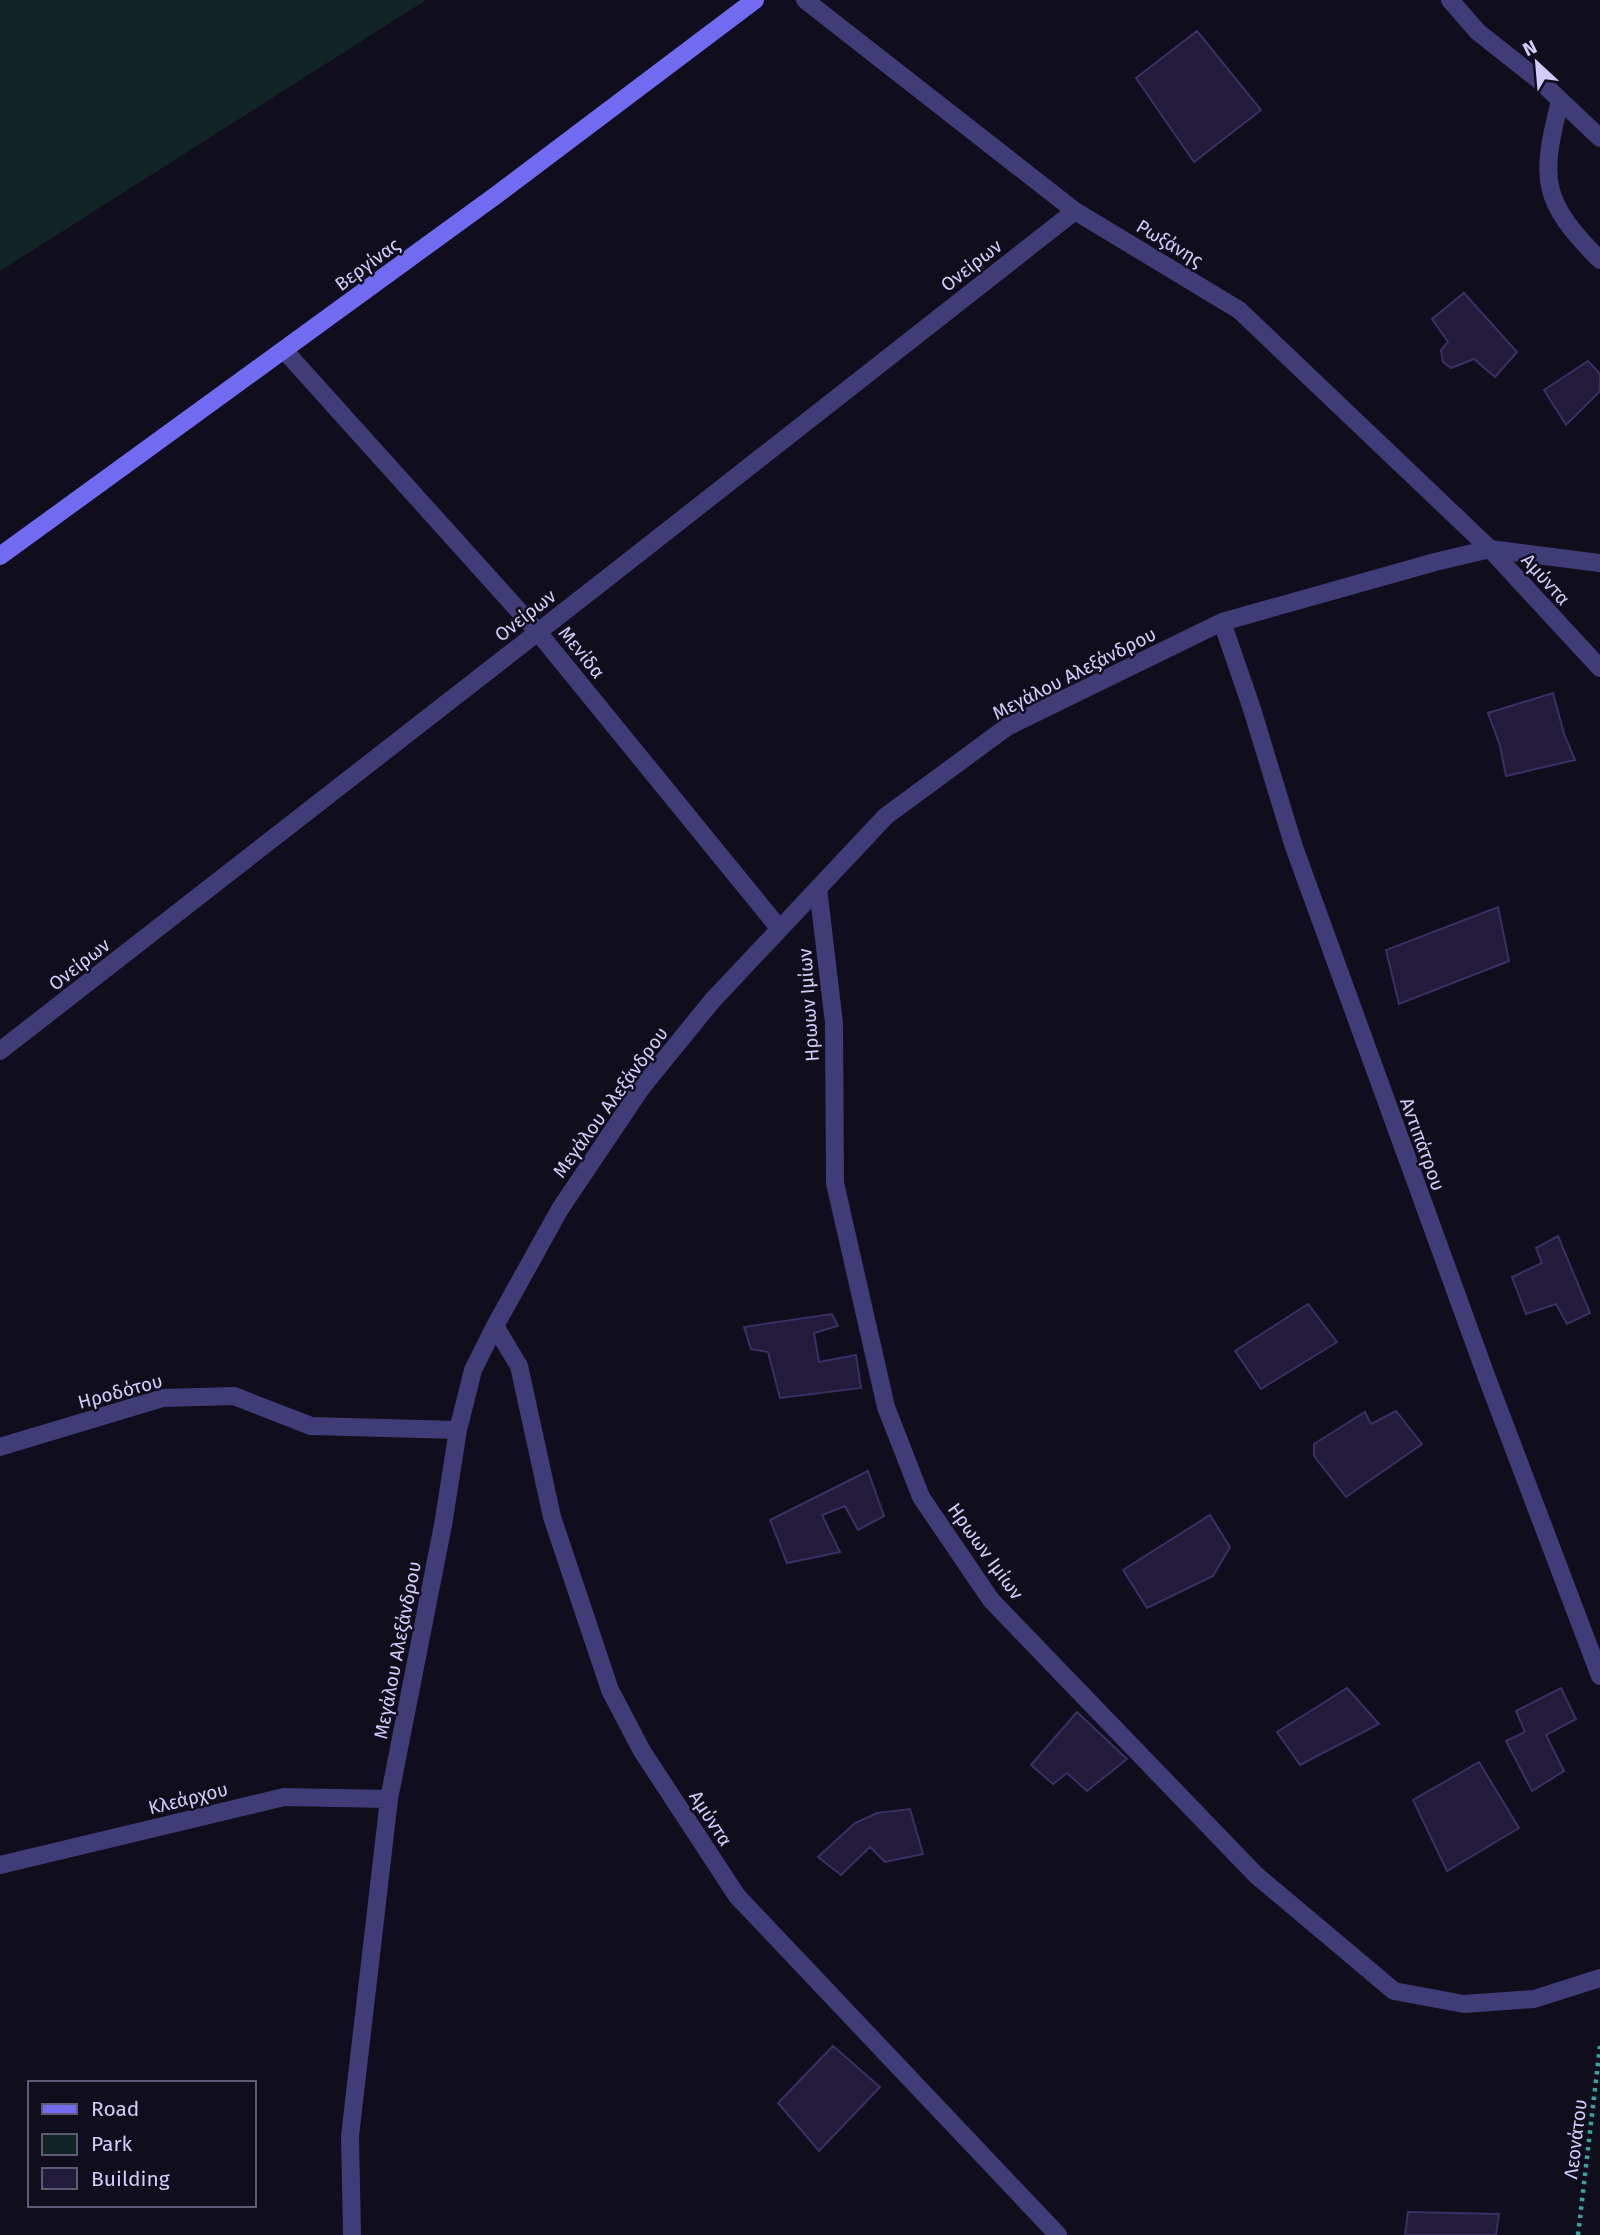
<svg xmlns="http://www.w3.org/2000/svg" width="1600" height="2235" font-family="'Fira Sans',sans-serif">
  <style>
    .green { fill: #112525 }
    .building { fill: #221b3b; stroke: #3b2f65; stroke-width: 2 }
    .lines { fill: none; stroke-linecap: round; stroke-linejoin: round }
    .path { stroke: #37a4a0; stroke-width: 4.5; stroke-dasharray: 3.5 5; stroke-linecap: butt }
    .street { stroke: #403c77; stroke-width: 18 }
    .secondary { stroke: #726bf2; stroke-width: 18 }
    .labels { text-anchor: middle; stroke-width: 5; stroke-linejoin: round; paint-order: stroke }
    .street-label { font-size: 19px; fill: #d3ccfb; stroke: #100d1c }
  </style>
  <rect width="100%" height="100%" fill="#100d1c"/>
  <!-- green -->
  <path class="green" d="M0,0h426l-426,271z"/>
  <!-- building -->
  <path class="building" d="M1197,31l64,79 -67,52 -58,-84z
    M1464,293l53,59 -22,25 -21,-18 -23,9 -8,-6 -2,-12 7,-8 -16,-23z
    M1588,361l12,13v17l-34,34 -22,-35z
    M1553,693l11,41 11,26 -69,16 -6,-30 -12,-33z
    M1498,907l11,54 -110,43 -13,-54z
    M1558,1236l32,77 -23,11 -11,-20 -30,10 -14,-37 30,-14 -6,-15z
    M1308,1304l29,38 -76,47 -26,-38z
    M832,1314l6,12 -24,7 5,29 37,-7 5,33 -81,10 -12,-46 -17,-3 -7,-22z
    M1396,1411l26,33 -76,53 -32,-41v-12l51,-32 6,12z
    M868,1471l16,45 -26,14 -13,-24 -23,9 18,37 -53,11 -17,-43z
    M1210,1515l20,32 -17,29 -66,32 -24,-38z
    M1347,1688l32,36 -79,41 -23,-33z
    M1561,1688l15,31 -30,16 18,36 -32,20 -26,-50 19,-9 -9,-21z
    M1077,1712l50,47 -40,32 -20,-18 -14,11 -22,-19z
    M1479,1762l40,66 -72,43 -34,-71z
    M910,1809l13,45 -38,8 -15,-15 -29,28 -23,-18 37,-34 22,-10z
    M833,2046l47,41 -61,64 -41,-48z
    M1408,2212l91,2 -3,21h-91z"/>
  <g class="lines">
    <!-- path -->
    <path class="path" d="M1578,2235l22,-189"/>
    <!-- street -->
    <path class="street" d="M805,0l270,211 164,99 251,239 110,119
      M1450,0l28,32 62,49 60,57
      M1560,101c-20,79 -19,100 40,159
      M284,350l253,281 242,297
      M1222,622l29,84 43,141 193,531 113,298
      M818,888l16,135 1,160 51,224 35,90 70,103 265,275 138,116 70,13 70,-5 66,-21
      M0,1051c360,-277 717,-560 1075,-840
      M495,1326l24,40 33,151 58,173 32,61 95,145 321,339
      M0,1447l163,-49 71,-2 77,30 147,4
      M0,1865l284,-68 105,2
      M352,2235l-2,-99 39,-337 54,-274 15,-95 15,-60 22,-44 65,-117 82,-122 70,-86 174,-185 121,-89 215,-105 213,-60 55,-13 110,14"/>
    <!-- secondary -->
    <path class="secondary" d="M0,556l495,-360 260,-196"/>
  </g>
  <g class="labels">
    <!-- street labels -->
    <g class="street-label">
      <text transform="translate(1170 243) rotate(31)" y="7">Ρωξάνης</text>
      <text transform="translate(367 264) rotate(-36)" y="7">Βεργίνας</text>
      <text transform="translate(971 265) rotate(-38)" y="7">Ονείρων</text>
      <text transform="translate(1546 579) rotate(48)" y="7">Αμύντα</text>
      <text transform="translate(525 615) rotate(-38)" y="7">Ονείρων</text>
      <text transform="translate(582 652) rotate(51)" y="7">Μενίδα</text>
      <text transform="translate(1074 673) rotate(-27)" y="7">Μεγάλου Αλεξάνδρου</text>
      <text transform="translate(79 964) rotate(-38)" y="7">Ονείρων</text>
      <text transform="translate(808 1005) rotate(-94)" y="7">Ηρωων Ιμίων</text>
      <text transform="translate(610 1102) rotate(-54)" y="7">Μεγάλου Αλεξάνδρου</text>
      <text transform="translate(1423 1144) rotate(70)" y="7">Αντιπάτρου</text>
      <text transform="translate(120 1391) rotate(-15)" y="7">Ηροδότου</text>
      <text transform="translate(986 1551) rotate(54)" y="7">Ηρωων Ιμίων</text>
      <text transform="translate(397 1650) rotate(-79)" y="7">Μεγάλου Αλεξάνδρου</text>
      <text transform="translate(188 1798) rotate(-14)" y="7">Κλεάρχου</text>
      <text transform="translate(711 1818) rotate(57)" y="7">Αμύντα</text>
      <text transform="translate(1575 2139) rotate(-83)" y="7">Λεονάτου</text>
    </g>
  </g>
  <!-- legend -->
  <rect x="28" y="2081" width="228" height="126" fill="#100d1c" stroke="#5e5975" stroke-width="2"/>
  <rect x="42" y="2104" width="35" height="10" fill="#726bf2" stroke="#5e5975" stroke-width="2"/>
  <text x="91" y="2116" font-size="21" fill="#d3ccfb">Road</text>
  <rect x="42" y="2134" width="35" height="21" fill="#112525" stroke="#5e5975" stroke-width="2"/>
  <text x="91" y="2151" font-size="21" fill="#d3ccfb">Park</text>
  <rect x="42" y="2168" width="35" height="21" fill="#221b3b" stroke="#5e5975" stroke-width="2"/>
  <text x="91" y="2186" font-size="21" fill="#d3ccfb">Building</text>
  <!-- north arrow -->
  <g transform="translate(1537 63) rotate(334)" stroke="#100d1c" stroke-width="5" paint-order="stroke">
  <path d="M0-5L12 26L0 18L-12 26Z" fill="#d3ccfb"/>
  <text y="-10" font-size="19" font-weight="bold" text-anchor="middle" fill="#d3ccfb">N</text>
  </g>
</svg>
